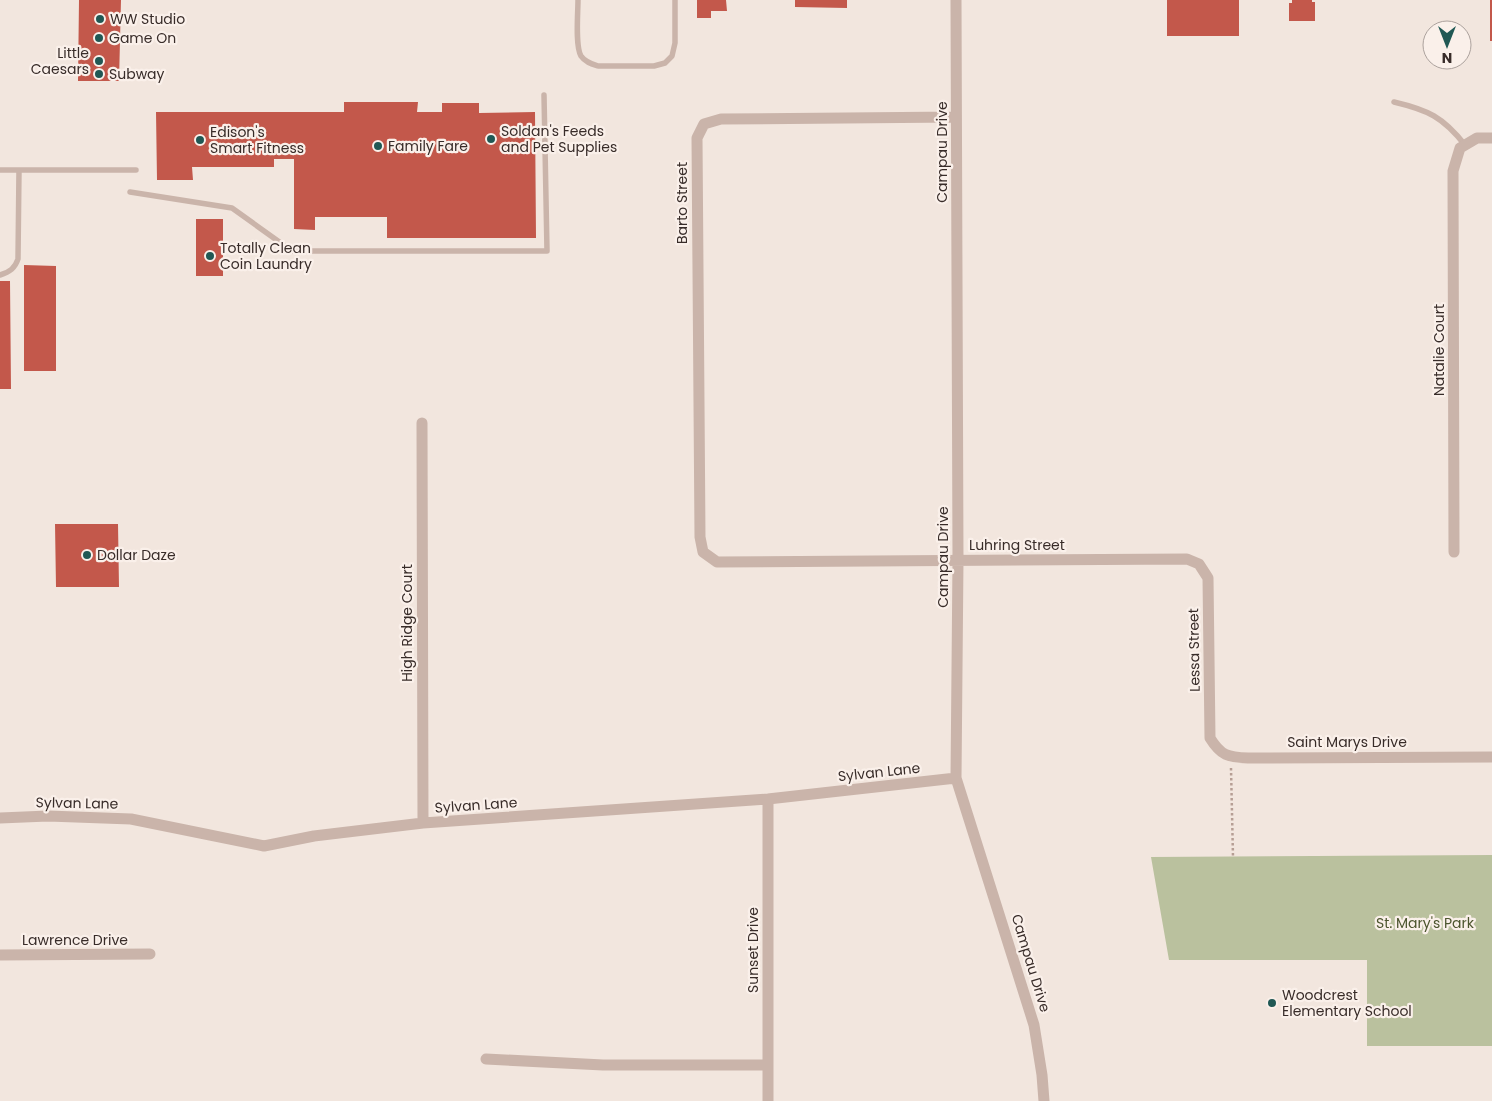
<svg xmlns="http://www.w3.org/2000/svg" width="1492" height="1101" font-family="Poppins,sans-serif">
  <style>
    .green { fill: #bac19e }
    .building { fill: #c3584b }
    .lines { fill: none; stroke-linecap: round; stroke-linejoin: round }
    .path { stroke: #b69e94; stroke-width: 2.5; stroke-dasharray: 2.5 2.5; stroke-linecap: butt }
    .service { stroke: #cab4aa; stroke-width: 5.5 }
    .minor { stroke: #cab4aa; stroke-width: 11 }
    .poi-dot { fill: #205854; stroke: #faf0ea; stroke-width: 2 }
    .labels { text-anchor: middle; stroke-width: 4.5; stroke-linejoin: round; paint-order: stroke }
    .poi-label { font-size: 14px; fill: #382c29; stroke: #faf0ea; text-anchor: start }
    .street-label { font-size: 14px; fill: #382c29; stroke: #faf0ea }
    .park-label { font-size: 14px; fill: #4c552e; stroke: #faf0ea }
  </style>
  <rect width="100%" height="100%" fill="#f2e6de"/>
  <!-- green -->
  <path class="green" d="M1492,855v191h-125v-86h-198l-18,-103z"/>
  <!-- building -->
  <path class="building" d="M79,0h42l-2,81h-41z
    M697,0h29l1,11h-16v7h-14z
    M795,0h52v8l-52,-1z
    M1167,0h72v36h-72z
    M1292,0h20v2h3v19h-26v-18h3z
    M1490,0h2v41h-2z
    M344,102h74l-1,10h25v-9h37v10l56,-1 1,126h-149v-21h-72v13l-21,-1v-70h-20v8h-82l1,13h-36l-1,-68h188z
    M196,219h27v57h-27z
    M24,265l32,1v105h-32z
    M0,281h10l1,108h-11z
    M55,524h63l1,63h-63z"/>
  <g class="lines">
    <!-- path -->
    <path class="path" d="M1231,768l2,89"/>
    <!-- service -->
    <path class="service" d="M578,0c0,13 -3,46 3,56 4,6 11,8 17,10h56l11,-3 7,-7 3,-13v-43
      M1394,102c34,8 49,15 71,43
      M0,170h136
      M130,192l102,16 60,43h255l-3,-156
      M0,275c10,-3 15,-7 18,-16l1,-89"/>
    <!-- minor -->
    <path class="minor" d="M956,0l2,560 -2,218 78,247 8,50 2,26
      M956,117l-235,2 -17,5 -7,14 3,399 3,15 14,10 470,-3 12,5 9,14 2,160c11,18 18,19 38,20l244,-1
      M422,423l1,400
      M1454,552l-1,-381 7,-23 17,-10h15
      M768,799v302
      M0,818l48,-2 83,3 133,27 50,-10 109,-13 345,-24 188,-21
      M0,955l150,-1
      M486,1059l117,6h165"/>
  </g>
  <!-- markers -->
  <g class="poi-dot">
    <circle cx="100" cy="19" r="5"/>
    <circle cx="99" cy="38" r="5"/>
    <circle cx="99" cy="61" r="5"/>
    <circle cx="99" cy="74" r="5"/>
    <circle cx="491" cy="139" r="5"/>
    <circle cx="200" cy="140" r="5"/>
    <circle cx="378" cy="146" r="5"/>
    <circle cx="210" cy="256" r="5"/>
    <circle cx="87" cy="555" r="5"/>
    <circle cx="1272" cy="1003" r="5"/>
  </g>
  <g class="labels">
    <!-- poi labels -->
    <g class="poi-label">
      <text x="110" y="24">WW Studio</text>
      <text x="109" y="43">Game On</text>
      <text x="89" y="58" text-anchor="end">Little<tspan x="89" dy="16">Caesars</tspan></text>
      <text x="109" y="79">Subway</text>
      <text x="501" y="136">Soldan's Feeds<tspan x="501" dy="16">and Pet Supplies</tspan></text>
      <text x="210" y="137">Edison's<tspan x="210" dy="16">Smart Fitness</tspan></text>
      <text x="388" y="151">Family Fare</text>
      <text x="220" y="253">Totally Clean<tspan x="220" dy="16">Coin Laundry</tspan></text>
      <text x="97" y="560">Dollar Daze</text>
      <text x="1282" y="1000">Woodcrest<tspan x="1282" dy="16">Elementary School</tspan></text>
    </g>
    <!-- street labels -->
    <g class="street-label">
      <text transform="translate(942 152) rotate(-90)" y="5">Campau Drive</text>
      <text transform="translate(682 203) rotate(-90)" y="5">Barto Street</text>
      <text transform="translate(1439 350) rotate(-90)" y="5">Natalie Court</text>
      <text x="1017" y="550">Luhring Street</text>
      <text transform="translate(943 557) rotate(-90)" y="5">Campau Drive</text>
      <text transform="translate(407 623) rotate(-90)" y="5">High Ridge Court</text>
      <text transform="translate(1194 650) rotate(-91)" y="5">Lessa Street</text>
      <text x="1347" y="747">Saint Marys Drive</text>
      <text transform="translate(879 772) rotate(-6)" y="5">Sylvan Lane</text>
      <text transform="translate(77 803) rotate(1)" y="5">Sylvan Lane</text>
      <text transform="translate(476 805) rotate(-4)" y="5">Sylvan Lane</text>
      <text x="75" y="945">Lawrence Drive</text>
      <text transform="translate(753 950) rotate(-90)" y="5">Sunset Drive</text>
      <text transform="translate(1031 963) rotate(73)" y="5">Campau Drive</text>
    </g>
    <!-- park labels -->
    <g class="park-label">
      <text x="1425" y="928">St. Mary's Park</text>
    </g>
  </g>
  <!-- north arrow -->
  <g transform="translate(1447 45) rotate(180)"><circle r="24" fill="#faf0ea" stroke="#aca29d"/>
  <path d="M0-4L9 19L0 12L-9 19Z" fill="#205854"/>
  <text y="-8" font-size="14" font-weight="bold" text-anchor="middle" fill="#382c29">N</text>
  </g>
</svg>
